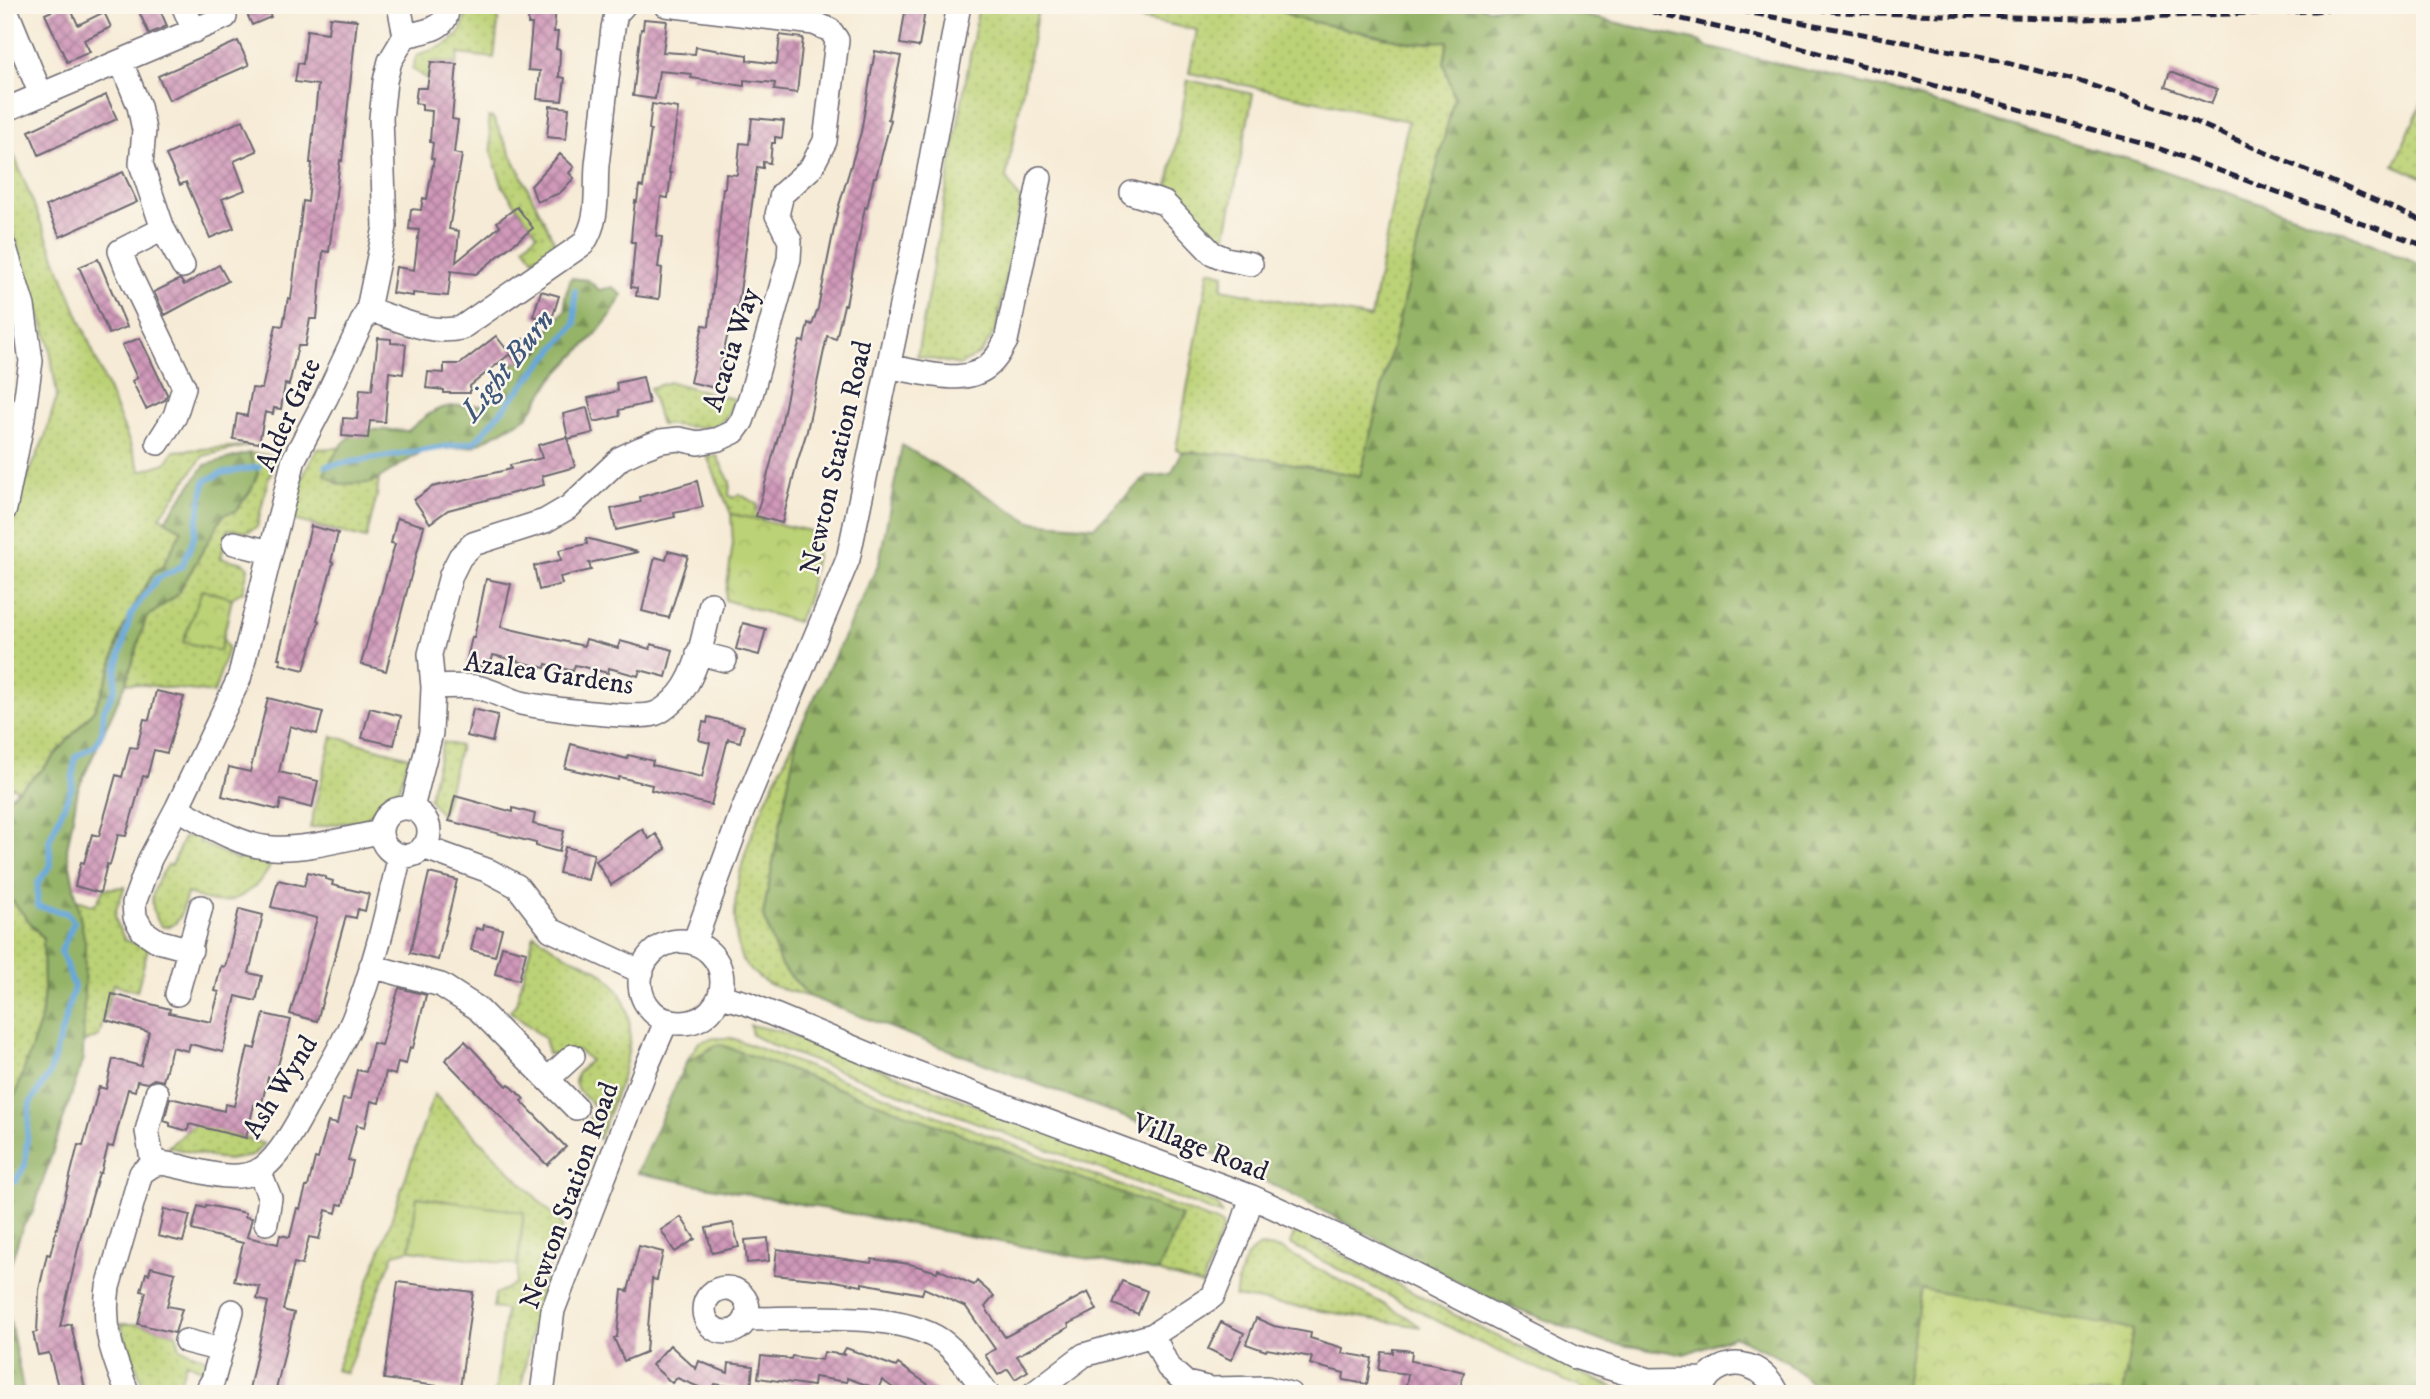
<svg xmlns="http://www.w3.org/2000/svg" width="2430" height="1399" font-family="'IM FELL DW Pica',serif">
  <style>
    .grass { fill: url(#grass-dots); stroke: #6f7a58; stroke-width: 2 }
    .forest { fill: url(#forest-firs); stroke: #5c6b51; stroke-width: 2 }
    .park { fill: url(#park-crowns); stroke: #6f7a58; stroke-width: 2 }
    .garden { fill: #bcd276; stroke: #6f7a58; stroke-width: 2 }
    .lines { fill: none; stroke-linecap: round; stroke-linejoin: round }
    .stream { stroke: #68a7da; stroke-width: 6 }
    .building { fill: url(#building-cross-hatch) }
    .minor-casing { stroke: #6c6871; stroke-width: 26 }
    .minor { stroke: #fff; stroke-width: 23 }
    .rail { stroke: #22223b; stroke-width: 5; stroke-dasharray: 10 5; stroke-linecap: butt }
    .labels { text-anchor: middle; stroke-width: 5; stroke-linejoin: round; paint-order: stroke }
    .street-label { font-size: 28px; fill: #22223b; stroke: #fbf7ec }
    .water-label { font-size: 30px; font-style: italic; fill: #3e577b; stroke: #fbf7ec }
  </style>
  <defs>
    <pattern id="grass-dots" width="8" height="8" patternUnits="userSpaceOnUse" patternTransform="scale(1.75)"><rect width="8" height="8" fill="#bcd276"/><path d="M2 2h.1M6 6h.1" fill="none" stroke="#a1b467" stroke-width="1.8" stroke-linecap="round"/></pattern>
    <pattern id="forest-firs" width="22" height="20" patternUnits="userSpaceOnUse" patternTransform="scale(1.75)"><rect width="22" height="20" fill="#95b467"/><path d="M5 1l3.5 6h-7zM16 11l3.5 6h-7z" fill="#799256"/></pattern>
    <pattern id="park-crowns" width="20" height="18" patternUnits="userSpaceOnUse" patternTransform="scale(1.75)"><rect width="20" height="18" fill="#bcd276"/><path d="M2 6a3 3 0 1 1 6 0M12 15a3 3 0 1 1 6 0" fill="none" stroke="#a1b467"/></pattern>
    <pattern id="building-cross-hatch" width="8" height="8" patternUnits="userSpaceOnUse" patternTransform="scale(1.75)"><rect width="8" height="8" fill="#d099b9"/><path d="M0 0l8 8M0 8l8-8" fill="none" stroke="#a87c98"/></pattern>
  </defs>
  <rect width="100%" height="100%" fill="#fbf7ec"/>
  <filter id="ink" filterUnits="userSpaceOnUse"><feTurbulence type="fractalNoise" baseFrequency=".0143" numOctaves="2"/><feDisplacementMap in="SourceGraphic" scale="14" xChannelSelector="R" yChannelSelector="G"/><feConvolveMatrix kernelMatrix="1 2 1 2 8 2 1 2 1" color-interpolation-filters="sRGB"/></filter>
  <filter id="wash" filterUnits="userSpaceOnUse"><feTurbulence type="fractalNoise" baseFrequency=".00686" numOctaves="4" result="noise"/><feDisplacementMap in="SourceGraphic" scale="28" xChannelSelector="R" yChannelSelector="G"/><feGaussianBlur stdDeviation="1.57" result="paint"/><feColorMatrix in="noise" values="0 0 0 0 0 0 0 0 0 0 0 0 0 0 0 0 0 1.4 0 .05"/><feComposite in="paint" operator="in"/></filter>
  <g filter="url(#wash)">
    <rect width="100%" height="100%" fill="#f6ebd6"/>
    <!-- grass -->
    <path class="grass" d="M484,5h16l-6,53 -36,-4 -1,10 -26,-2 -3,18 -16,-11 5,-14c25,-8 45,-12 49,-41z
      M979,5h58v10l-31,163 15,23 -25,129 -15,23 -21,12 -43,-9z
      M1071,5h199l25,13 118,25 35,-3 -4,23 10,35 -94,379 -116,-22 -62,-3 -6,-3 33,-179 15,4 -2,15 149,29 37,-197 -219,-48 8,-43z
      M1188,80l65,14 -28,146 -57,-54z
      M2425,96v82h-1l-30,-13z
      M488,117l5,1 63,127 -22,14 -10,-13 13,-12 -34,-47 -11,-33z
      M5,133l136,338 25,-8 8,-12 73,-5 -44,10 -43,61 22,12 -19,37 -8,5 -35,64 -10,37 -16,38 -51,59 -25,23 -5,-6 -8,6v-235l14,-61 26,-59 12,-42 -8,-52 -44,-136z
      M670,382l64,17c-10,42 -43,24 -73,26l-11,-37z
      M355,447l24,31 -2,17 -11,44 -76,-20 10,-37 17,-33z
      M249,453l29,4 -10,22 -11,48 -10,5 -19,-3 -7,29 23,5 4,5 -5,23 -11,7 -9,41 5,9 -14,45 -88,-10 20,-65 31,-23 47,-81 33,-41z
      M707,456h10l13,26 -1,13 4,3 6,-4 18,10 -1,7 8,3 -1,7 -32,-7z
      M798,732l-35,183 18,51 29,31c-28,-8 -44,-9 -65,-33 -5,-4 -5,-13 -7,-19 -16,-71 32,-151 60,-213z
      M332,736l77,21 -11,35 -14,6 -18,21 -56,9z
      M443,742l17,4 -18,70 -13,-17z
      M196,832l4,10 37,18 12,-4 22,8c-8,20 -34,41 -57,38 -9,-1 -19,-6 -27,-9 -4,14 -6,38 -26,33 -16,-24 -8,-40 7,-61h4l12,-28h8z
      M125,887c-10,27 -16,24 0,53l23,8 -11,43 -24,-7 -14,52 -19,8 -8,-146 20,7 5,-3 7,-13z
      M5,892l38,46 1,51 -3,31 -25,73 -11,13z
      M534,934c9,6 18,13 27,18 14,8 31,12 43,23 52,44 13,112 -5,164l-14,-15 12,-15 -19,-19 -3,-8 2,-8 13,-14 -12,-10 -18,5 -12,-1 -3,-15 -35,-28 6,-7z
      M750,1025l29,6 425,160v8l13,5 5,11 -446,-168 -24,-12z
      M714,1038h18l490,186 1,4 -21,57 -44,-13 24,-55 -463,-173 -33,18 13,-20z
      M434,1094l129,131 -27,82 -16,87h-25l11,-84 -13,-2 2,-13 21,-12 8,-70 -107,-16 -7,53 -16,4 -48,119 -10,-3 51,-138z
      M196,1123l68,21 -12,12 -25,4 -59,-13z
      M1296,1230l185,99 148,65h-34l-117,-52 -188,-98z
      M1261,1246l20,3 123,66 17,12 -186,-30c4,-20 6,-43 26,-51z
      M120,1324h18l38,9 4,15 27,11 -1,12 -20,-9 -6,21 18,6c-12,9 -39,7 -53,1z"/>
    <!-- forest -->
    <path class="forest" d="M1270,5h207l10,4 27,-4 37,3 151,34 5,5 184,43 244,71 217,74 73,32v1127h-303l11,-63 -211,-42 -18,105h-81l-36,-33 -53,-25 -49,18 -79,-11 -117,-45 -294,-154 -385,-147 -29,-31 -18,-51 35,-183 81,-169 23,-118 129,77 63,5 52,-50 25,-3 11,-22 62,3 116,21 94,-378 -10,-35 4,-22 -35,2 -118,-25z
      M571,278l17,2 11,10 14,-3 9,8 -11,20 -15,19 -43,44 -26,39 -53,29 -51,5 -52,32 -33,1 -14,-10c25,-48 33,-46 84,-43 30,-27 36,-26 75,-26l17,-28 49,-47 17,-21 -1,-12z
      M249,453l9,20 -7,17 -15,21 -12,3 -47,81 -31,23 -20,65 -48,106 -11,61 18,92 -2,118 -51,154 -9,12 -18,54v-174l11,-13 25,-73 3,-31 -1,-51 -38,-46v-91l38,-32 51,-59 16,-38 10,-37 15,-32 20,-32 8,-5 19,-36 -17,-9 40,-56z
      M719,1044l463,172 -24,56 -521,-99 49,-111z
      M5,1295l19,99h-19z"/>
    <!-- park -->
    <path class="park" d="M731,514l89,19 -13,69 -10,20 -72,-22 8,-57z
      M202,590l30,8 -12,53 -37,-9z
      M1921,1289l212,41 -11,64h-218z"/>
    <!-- garden -->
    <path class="garden" d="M417,1197l107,15 -7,53 -107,-15z"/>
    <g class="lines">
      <!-- stream -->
      <path class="stream" d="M326,466l149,-24 100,-118v-33
        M5,1181h11l9,-16 5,-62 20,-30 24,-86 -13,-36 13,-29 -7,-9 -30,-7 1,-24 13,-17 -2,-24 23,-54 3,-30 21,-12 6,-14 2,-21 11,-21 1,-18 15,-57 26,-35 25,-13 12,-28 11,-57 17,-8 37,-6"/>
    </g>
    <g id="blocks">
      <!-- building -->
      <path class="building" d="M65,5h4l9,20 26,-13 7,15 -27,13 6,12 -23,10 -22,-48z
        M136,5h22l9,21 -18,8z
        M243,5h23l5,12 -19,8z
        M529,5h27l-2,27h4l-2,17 4,1 -1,27 6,1 -3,23 -25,-2 3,-28 -12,-1 4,-46h-4z
        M906,5h20l-7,42 -19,-3z
        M330,17l27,3 -15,141 -2,-1 -11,92 -6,-1 -6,68h-7l-5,27h-7l-9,39 -4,-1 -4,25 -7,-1 -1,6 -8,-2 -6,31 -26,-4 4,-25 10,2 5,-28 10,1 14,-64 7,1 5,-28 3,1 12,-98 5,1 4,-39h-2l8,-78 -23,-3 3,-19 5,1 4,-34 21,3z
        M644,19l23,2 -4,31 32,2 1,-7 51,8v5l30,4 3,-29 23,3 -6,55 -23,-3 1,-7 -31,-3v6l-53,-8 1,-4 -33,-3 -4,28 -22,-3 8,-67h2z
        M238,41l11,24 -80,35 -11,-24z
        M875,51l26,5 -13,63 3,1 -15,57h-2l-7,31 -2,-1 -19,98h-2l-8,34 -9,-3 -20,95 -10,32 -15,60 -26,-7 24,-86 16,-77 4,-12 4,1 4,-19 4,2 6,-17 20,-99 23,-77z
        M431,62l26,2 -5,55 6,1 -4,33 8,2 -13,74 10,2 -3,31 44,-36 -3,-4 20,-15 16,21 -57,46 -25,-3 -3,25 -35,-3v3l-21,-3 4,-26 18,3 5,-40 -10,-1 2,-20 10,1 2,-12 4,1 7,-40 -3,-1 2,-15 -3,-1 2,-31 -10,-1v-6l-7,-1 2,-15h10z
        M2170,72l47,17 -6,15 -46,-17z
        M106,95l11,24 -78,36 -10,-24z
        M652,104l26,4 -9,65h2l-3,25 -7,-1 -5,39 6,1 -4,30 4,1 -3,31 -23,-3 1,-8 -6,-1 4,-45h-4l1,-15 3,-26 2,1 2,-16 4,1 8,-57 -2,-1z
        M550,106l19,2 -3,31 -19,-2z
        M752,118l32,3 -2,17 -7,-1v6h-3l-2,20 -7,-1v6l-6,-1 -18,132 -3,13h-3l-18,76 -25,-6 13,-57 6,1 14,-138h2l1,-14 11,1 3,-32 9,1z
        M243,120l14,31 -23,10 11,29 -23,9 12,29 -24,10 -24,-56 -6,3 -14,-30z
        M560,154l14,13 -5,6 5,5 -14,15 -23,9 -6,-16z
        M123,172l14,30 -77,35 -14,-31z
        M98,259l29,68 -18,7 -30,-67z
        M219,265l9,16 -63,34 -11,-23 26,-13 4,6z
        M541,291l18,5 -8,26 -18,-6z
        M496,336l12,15 15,-12 11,13 -16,12 -8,-10 -40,32v7h-26v-3l-18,-2 2,-16 16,1v-9h16z
        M140,338l27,56 -2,6 -19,9 -14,-28 5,-3 -15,-33z
        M378,338l13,1v4l15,1 -3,30 -14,-2 -4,50 -15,-1 -2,17 -26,-2 1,-18 14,1 3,-30 12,1z
        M643,377l6,26 -30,7 1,6 -26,6 -6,-24 30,-7 -2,-8z
        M587,408l6,25 -25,6 -5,-25z
        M567,437l8,30 -33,9 2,9 -96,25 -18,13 -16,-23 18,-13 79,-18 -1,-4 32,-7 -4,-13z
        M697,481l6,26 -29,6 1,4 -59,13 -5,-21 30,-7 -1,-5z
        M397,518l27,8 -38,145 -25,-7 34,-120 -4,-1z
        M311,526l27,7 -7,29 2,1 -16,57 2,1 -15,49 -24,-6 1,-6h-3z
        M586,538l52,14 -49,11 2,7 -31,7 2,7 -23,6 -5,-24 27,-6 -2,-10 28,-6z
        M668,551l20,5 -19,62 -27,-7 13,-54 11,3z
        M486,579l25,5 -10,43 83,19 2,-7 32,9 2,-7 30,8 1,-5 22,6 -7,27 -26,-7 -2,6 -29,-8 -1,5 -33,-8 -2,6 -27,-7 -1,4 -52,-13 -3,13 -24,-5 6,-26 2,1z
        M743,623l23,6 -7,26 -23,-6z
        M156,691l28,6 -17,56 -13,-3 -7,27 -4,-1 -17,60 -8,-1 -8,30 -3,-1 -7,29 -25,-7 6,-24 3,1 8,-29 7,2 17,-61 6,2 8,-30 7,1 7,-29 5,1z
        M268,698l55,14 -6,22 -27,-8 -11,46 39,9 -6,27 -31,-8 -2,10 -57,-14 7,-29 21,5z
        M370,708l31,8 -7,29 -32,-7z
        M473,709l25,6 -6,27 -25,-6z
        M708,717l36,9 -4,16 -12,-3 -17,66 -60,-15 1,-5 -33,-8 -1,3 -53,-12 6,-24 56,15 1,-4 25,6 -1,4 50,12 8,-34 -11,-3 4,-18 4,1z
        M455,796l58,16v-4l22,6 -2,10 31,7 -5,21 -23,-6v-3l-87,-22z
        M642,829l7,10 7,-5 10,15 -55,36 -15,-24z
        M565,847l29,7 -6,26 -29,-7z
        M308,872l18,5v2l7,2 -1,4 37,9 -4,17 -7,-2 -2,9 -10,-2 -29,105 -27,-7 27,-96 -46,-11 7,-27 26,6z
        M429,873l28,7 -19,80 -28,-7z
        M239,909l24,6 -14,58 13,3 -6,25 -20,-5 -13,56 -33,-8 -2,7 -16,-4 -9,34 -9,-2 -7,4 -10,-2 -2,10 -7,-2 -15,58 -5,-1 -7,27h-2l-17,58 -22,96 11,-3 15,70h-26l-11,-41 -11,2 -5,-22 4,-1 2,-42 8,-36 3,1 28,-110 5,1 16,-59 7,2 7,-30 28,7 8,-34 -43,-12 6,-26 58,15 -1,4 42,9 8,-30 -4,-1 6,-25 4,1z
        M484,925l18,4 -7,27 -24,-6 5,-22 7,2z
        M502,946l24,6 -7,28 -24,-6z
        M399,988l27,7 -13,53 -3,-1 -4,17 -8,-2 -3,13 -9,-3 -7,31 -8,-2 -6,26 -8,-2 -9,35 5,1 -10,44 -5,-1 -2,9 -10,-3 -7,29 -10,-2 -7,28 -8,-2 -11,47 11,3 -19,81h-27l20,-92 -11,-3 3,-12 -26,-6 9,-38 -51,-13 6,-24 7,2 1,-3 40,8 -1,4 7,1 -5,19 31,7 2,-9 10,2 7,-29 3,1 6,-22h2l7,-29 3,1 10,-37 9,2 6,-25 7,1 7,-30 9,2 7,-29 8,2z
        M264,1014l27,6 -17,59 -6,-2 -7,30 -7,-2 -8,33 -57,-14 -1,7 -18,-5v-3l-6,-2 6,-23 54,13 1,-7 9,2 14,-59 7,2z
        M465,1041l42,45 2,-2 15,15 -3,2 45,46 -19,18 -102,-105z
        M164,1209l26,6 -7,27 -25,-6z
        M681,1217l14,22 -20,13 -14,-22z
        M733,1223l6,24 -27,6 -6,-25z
        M768,1238l1,23 -22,2 -2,-23z
        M639,1246l24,6 -6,28 -5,-1 -6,73 -22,9 -10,-23 3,-1 5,-47 6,1z
        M777,1249l94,14 1,-4 38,5 27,8 1,-3 36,16 3,-4 17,15 -9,11 20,30 83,-45 9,18 -29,14 1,3 -52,29 11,15 -13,8 -7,-10 -10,6 -13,-20 10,-6 -29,-42 -42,-19 -2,6 -60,-11v3l-27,-5 -61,-6z
        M151,1267l24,6 -8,33 15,3 -7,24 -37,-9 8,-32 -5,-1 5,-18 3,1z
        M1122,1281l25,10 -9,23 -25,-10z
        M398,1282l75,10 -13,97 -76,-10z
        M1256,1318l18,8 37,7 -1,5 33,10 -1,5 30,5 -5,26 -24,-4 1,-7 -34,-9 2,-7 -45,-8 -1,2 -20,-7z
        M1221,1322l23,11 -13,27 -23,-11z
        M670,1345l26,24 3,-8 29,12 1,-10 24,3 -2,23 -36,-5 -1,2 9,8h-7l-39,-16 -5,5 -20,-18z
        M846,1348l50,19 2,-3 44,30h-40l-20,-14 -4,9 -31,-11v4l-33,-5 -1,9 -55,-8 3,-22 30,3 1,-3 30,4 2,-8 22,3 -3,-2z
        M1393,1349l19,2 -1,10 24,4 29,7 -5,22h-35l-19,-3 3,-17 -29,-4 3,-18 11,1z"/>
    </g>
  </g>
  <g filter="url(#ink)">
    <use href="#blocks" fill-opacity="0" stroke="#6c6871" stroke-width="2"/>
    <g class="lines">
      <!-- minor casing -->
      <g class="minor-casing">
        <path id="minor" d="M183,5l11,26
          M399,5l6,31c19,-5 44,-5 42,-31
          M5,7l36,88
          M121,62l18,44 5,24 -3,34 22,65 20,37
          M5,110l220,-93
          M1132,193l32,10 48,50 14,6 25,5
          M5,248l18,58 8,55 -9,63 -17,85
          M368,309c31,10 60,26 93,19l122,-84c17,-25 12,-51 14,-79 5,-46 11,-91 16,-137l3,-14 8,-9
          M888,367c32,3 81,24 106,-7 5,-5 8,-13 12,-19l34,-163
          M158,443l17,-27 9,-29 -57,-118 -7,-18 43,-22
          M234,543l36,9
          M698,653l27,7
          M433,687c14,0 29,-2 43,0 17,3 30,12 45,16 23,5 114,17 133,11 6,-2 14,-8 18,-12 26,-22 31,-67 39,-98
          M177,808c27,15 64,39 96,40 35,2 73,-10 108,-16
          M412,808l19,-75 2,-46 -3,-33 21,-79 9,-18 13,-13 72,-23 24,-14 52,-49 19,-9 21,-8 18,-2 19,4 21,-4 15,-7 8,-11 9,-26 38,-136 1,-18 -13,-26 5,-21 29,-26 14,-27 12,-101 -7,-10 -16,-7 -148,-18
          M381 832a24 24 0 1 1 48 0a24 24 0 1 1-48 0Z
          M423,847l66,24 28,15 34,44 91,42
          M640 982a41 41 0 1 1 82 0a41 41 0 1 1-82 0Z
          M694,943l48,-131 106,-253 79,-378 32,-176
          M191,950l-33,-9 -15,-10 -8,-14 -1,-14 16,-44 27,-51 62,-129 55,-220 32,-61 42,-89 17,-82 -4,-109 4,-37 5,-20 15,-25
          M371,966l70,19 36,23 99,100
          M177,994l24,-87
          M720,996l26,7 144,60 362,134 102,47 221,113 73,23 22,14
          M548,1079l25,-23
          M153,1165l-6,-34 10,-38
          M259,1170l11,28 -4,25
          M704 1310a22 22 0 1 1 44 0a22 22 0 1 1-44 0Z
          M747,1319c54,0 150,-9 195,22 18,13 32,36 46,53
          M1153,1335l15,32 18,16 25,6 56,-1 23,6
          M186,1341l35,9
          M1648,1380l59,-1
          M128,1394c-15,-38 -26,-66 -20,-107l33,-114 12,-8 8,-2c31,4 65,21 95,9 20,-9 39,-44 49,-63 16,-29 35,-58 48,-89 22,-53 34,-110 47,-165
          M205,1394l8,-14 19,-69
          M542,1394l11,-84 93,-242 21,-48
          M1033,1394l51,-39 69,-20 60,-39 29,-69 10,-30
          M1699,1394c3,-7 6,-14 11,-19 24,-22 57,-8 67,19"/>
      </g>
      <!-- minor -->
      <use href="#minor" class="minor"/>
      <!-- rail -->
      <path class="rail" d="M1623,5l148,35 384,107 270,99
        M1710,5l273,52 95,24 99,33 248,108
        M1771,5l70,7 242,7 231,-8 48,-6"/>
    </g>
  </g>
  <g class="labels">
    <!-- street labels -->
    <g class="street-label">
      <text transform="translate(730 349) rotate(-72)" y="10">Acacia Way</text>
      <text transform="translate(287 414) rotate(-66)" y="10">Alder Gate</text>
      <text transform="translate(835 457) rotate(-77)" y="10">Newton Station Road</text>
      <text transform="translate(549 672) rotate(8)" y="10">Azalea Gardens</text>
      <text transform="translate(279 1086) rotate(-58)" y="10">Ash Wynd</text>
      <text transform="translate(1201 1146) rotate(21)" y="10">Village Road</text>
      <text transform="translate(568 1195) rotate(-70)" y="10">Newton Station Road</text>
    </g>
    <!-- water labels -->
    <g class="water-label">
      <text transform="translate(507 365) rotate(-52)" y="10">Light Burn</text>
    </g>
  </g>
  <!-- margin -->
  <rect width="2430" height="1399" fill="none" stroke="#fbf7ec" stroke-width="28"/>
</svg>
